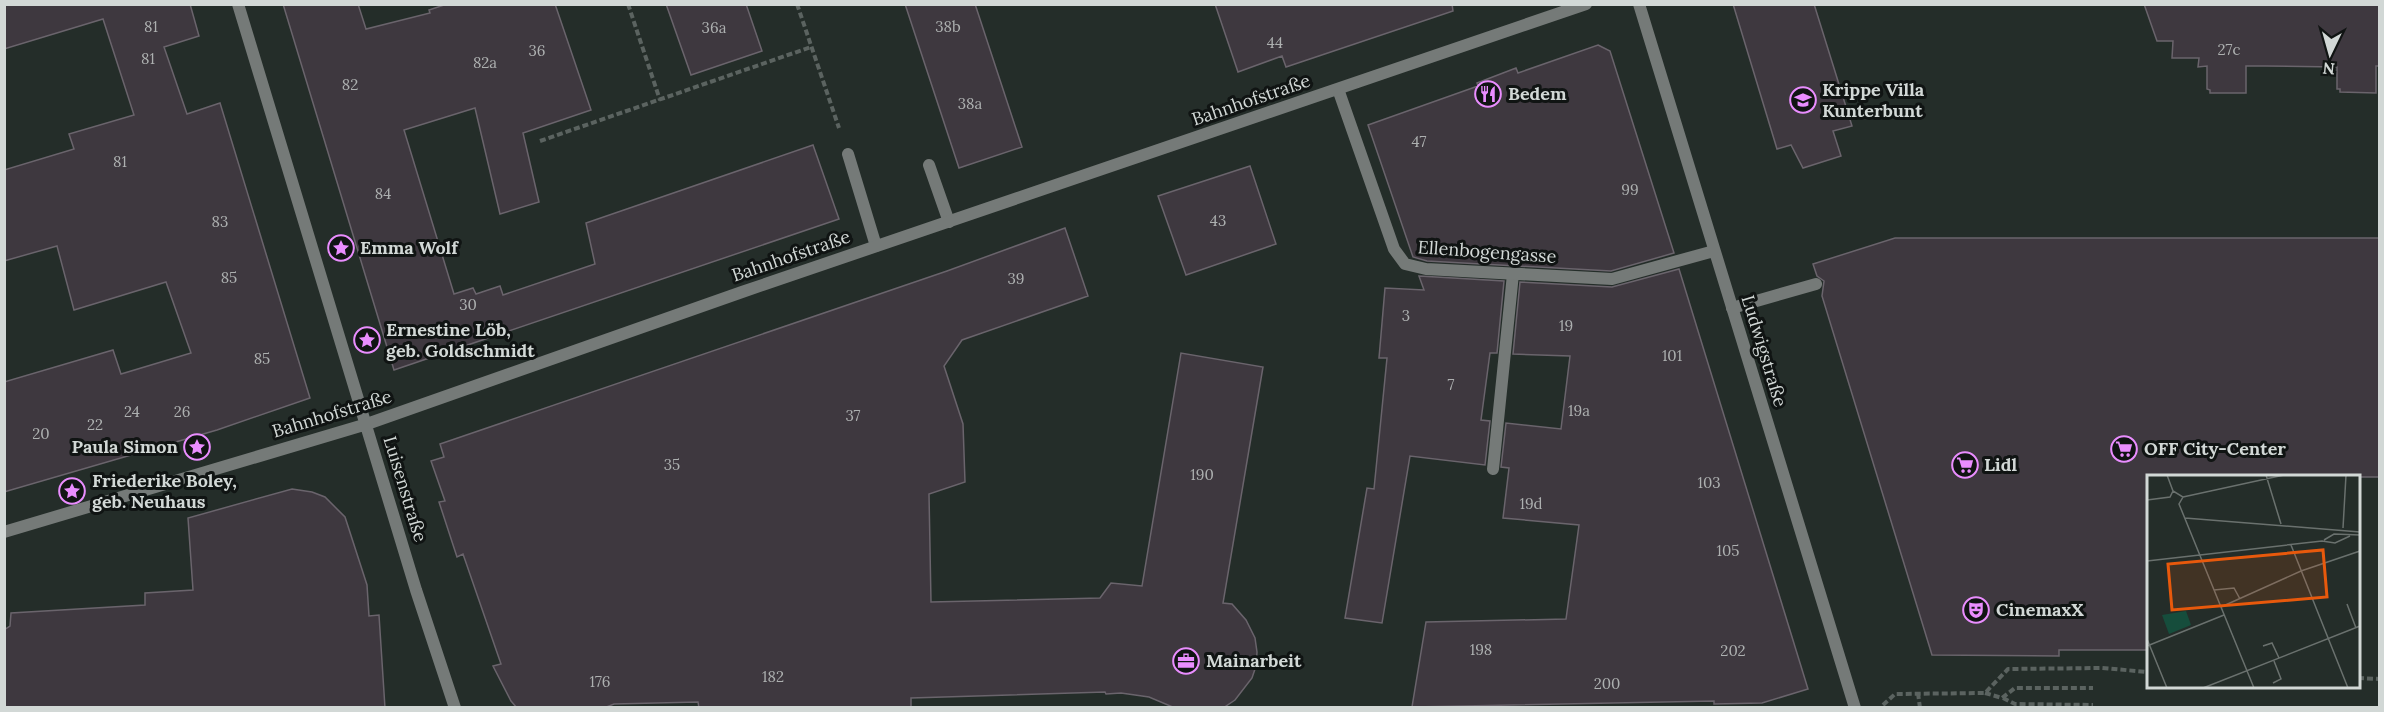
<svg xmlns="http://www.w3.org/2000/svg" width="2384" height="712" font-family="Lora,serif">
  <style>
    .building { fill: #3e383f; stroke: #6a646c; stroke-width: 1.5 }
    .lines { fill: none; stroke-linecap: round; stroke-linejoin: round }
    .path { stroke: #5b6360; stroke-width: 4; stroke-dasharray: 6 3; stroke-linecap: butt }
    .service { stroke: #757a78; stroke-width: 12 }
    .minor { stroke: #757a78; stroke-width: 12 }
    .labels { text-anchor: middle; stroke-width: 6; stroke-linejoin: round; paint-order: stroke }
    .number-label { font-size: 15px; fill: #adb0b0 }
    .poi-label { font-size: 18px; font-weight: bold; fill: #d2d8d6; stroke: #101413; text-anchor: start }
    .street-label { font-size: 18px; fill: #d2d8d6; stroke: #101413 }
    .inset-road { fill: none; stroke: #6a716e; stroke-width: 1.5 }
    .view { fill: #e8590c; fill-opacity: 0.15; stroke: #e8590c; stroke-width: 3 }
    .inset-edge { fill: none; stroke: #d2d8d6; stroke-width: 3 }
  </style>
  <rect width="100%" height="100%" fill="#242d29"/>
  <!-- building -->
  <path class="building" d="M4,4h186l9,32 -35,11 23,67 33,-11 90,295 -93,32 -213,62v-110l109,-32 8,24 70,-21 -25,-71 -92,28 -17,-64 -53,15v-91l70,-21 -5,-15 65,-19 -31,-96 -99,30z
    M283,4h75l8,25 64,-16 -1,-3 18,-6h108l36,106 -68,23 16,69 -39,12 -25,-106 -71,22 50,164 19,-6 3,6 24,-8 3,9 92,-31 -9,-41 227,-78 26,74 -445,151z
    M666,4h80l16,47 -71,24z
    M905,4h70l47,143 -63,21z
    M1215,4h237l1,7 -167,56 -4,-11 -44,16z
    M1733,4h81l38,122 -19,5 8,25 -38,12 -12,-23 -14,4z
    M2144,4h235v62h-3v27l-36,-1v-3h-3v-22l-72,-1h-19v27h-36v-3l-3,-1v-23l-9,1 1,-9h-27l1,-17h-16z
    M1598,45l12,6 64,202 -63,18 -184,-10 -14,-4 -45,-132 110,-39 -1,-3 39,-15 2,5z
    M1250,166l26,78 -90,31 -28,-79z
    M1065,228l23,68 -126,44 -18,26 19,58 2,58 -36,12 2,108 169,-4 11,-15 31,3 39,-233 82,14 -40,236 9,1 14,16 9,18 2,14 -1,14 -4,12 -17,22 -12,8h-48l-26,-11 -28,-4 -15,1 -1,-2 -194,6v10h-212l-1,-6 -84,2 -10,4h-87l-6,-7 -18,-35 8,-2 -38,-110 -6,3 -18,-55 6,-1 -14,-40 13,-4 -4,-13 507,-173z
    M1895,238h484v239h-231v173h-89v6l-127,-1 -110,-359 2,-15 -7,-5 -4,-12z
    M1679,269l129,420 -46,14 -48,1v-3l-302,6 14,-85 140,-3 13,-94 -76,-7 6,-50 -8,-1 5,-44 55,6 9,-73 -57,-2 7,-72 92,5z
    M1419,276l85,5 -7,72h-7l-9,67 9,1 -5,44 -75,-9 -28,167 -37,-5 22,-130 7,1 13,-131h-8l6,-70 39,2z
    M292,489l20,3 13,5 20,20 22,68 2,31 10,-1 6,93h-381v-78l6,-4 1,-13 134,-8v-12l48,-3 -5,-72z"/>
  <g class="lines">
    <!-- path -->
    <path class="path" d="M628,4l32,96
      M797,4l42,124
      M540,141l271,-94
      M2358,678l22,1
      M1918,693l2,15
      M1985,693l17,5 13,-10h78
      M2003,698l12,6 78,1
      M1883,705l12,-11 90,-1 23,-24 94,-1 46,4"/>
    <!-- service -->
    <path class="service" d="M848,154l28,92
      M929,165l20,57
      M1732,308l84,-24
      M1493,469l20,-195"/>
    <!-- minor -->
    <path class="minor" d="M238,4l178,586 39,118
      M1639,4l216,704
      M1338,89l56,160 11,15 21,5 186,10 102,-28
      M4,532l363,-108 375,-132 844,-288"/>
  </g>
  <!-- icons -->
  <defs>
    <g id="restaurant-ring" transform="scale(1.35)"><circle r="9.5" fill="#101413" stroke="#e98dfe" stroke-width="1.5"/><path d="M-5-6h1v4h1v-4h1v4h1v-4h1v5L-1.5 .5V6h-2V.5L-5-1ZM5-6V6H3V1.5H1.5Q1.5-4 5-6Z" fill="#e98dfe"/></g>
    <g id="school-ring" transform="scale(1.35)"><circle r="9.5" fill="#101413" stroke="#e98dfe" stroke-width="1.5"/><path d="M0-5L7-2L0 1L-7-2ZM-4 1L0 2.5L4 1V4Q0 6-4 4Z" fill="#e98dfe"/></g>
    <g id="sight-ring" transform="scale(1.35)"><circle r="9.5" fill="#101413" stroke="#e98dfe" stroke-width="1.5"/><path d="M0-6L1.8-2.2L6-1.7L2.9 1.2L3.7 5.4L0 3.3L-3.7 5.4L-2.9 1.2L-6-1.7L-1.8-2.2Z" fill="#e98dfe"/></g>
    <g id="supermarket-ring" transform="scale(1.35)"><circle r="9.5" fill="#101413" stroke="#e98dfe" stroke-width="1.5"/><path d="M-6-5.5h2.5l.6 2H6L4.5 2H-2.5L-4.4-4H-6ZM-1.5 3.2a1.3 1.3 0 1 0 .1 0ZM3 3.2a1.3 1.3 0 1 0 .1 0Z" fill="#e98dfe"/></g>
    <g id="theatre-ring" transform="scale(1.35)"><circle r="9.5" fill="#101413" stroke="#e98dfe" stroke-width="1.5"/><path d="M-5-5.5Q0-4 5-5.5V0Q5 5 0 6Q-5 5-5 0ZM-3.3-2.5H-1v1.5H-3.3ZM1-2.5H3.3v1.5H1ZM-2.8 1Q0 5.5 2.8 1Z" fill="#e98dfe"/></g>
    <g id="office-ring" transform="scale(1.35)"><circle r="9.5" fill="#101413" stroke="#e98dfe" stroke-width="1.5"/><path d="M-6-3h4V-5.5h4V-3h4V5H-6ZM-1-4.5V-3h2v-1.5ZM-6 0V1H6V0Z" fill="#e98dfe"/></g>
  </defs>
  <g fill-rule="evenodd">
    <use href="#restaurant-ring" x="1488" y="94"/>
    <use href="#school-ring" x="1803" y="100"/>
    <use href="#sight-ring" x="341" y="248"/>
    <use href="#sight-ring" x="367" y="340"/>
    <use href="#sight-ring" x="197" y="447"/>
    <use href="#supermarket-ring" x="2124" y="449"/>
    <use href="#supermarket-ring" x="1965" y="465"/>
    <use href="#sight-ring" x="72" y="491"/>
    <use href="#theatre-ring" x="1976" y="610"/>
    <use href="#office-ring" x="1186" y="661"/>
  </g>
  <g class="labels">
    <!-- number labels -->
    <g class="number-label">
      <text x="151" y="32">81</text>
      <text x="948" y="32">38b</text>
      <text x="714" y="33">36a</text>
      <text x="1275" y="48">44</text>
      <text x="2229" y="55">27c</text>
      <text x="537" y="56">36</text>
      <text x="148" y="64">81</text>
      <text x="485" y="68">82a</text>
      <text x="350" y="90">82</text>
      <text x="970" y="109">38a</text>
      <text x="1419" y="147">47</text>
      <text x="120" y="167">81</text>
      <text x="1630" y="195">99</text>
      <text x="383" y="199">84</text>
      <text x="1218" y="226">43</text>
      <text x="220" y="227">83</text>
      <text x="229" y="283">85</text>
      <text x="1016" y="284">39</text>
      <text x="468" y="310">30</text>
      <text x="1406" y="321">3</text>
      <text x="1566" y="331">19</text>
      <text x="1672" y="361">101</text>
      <text x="262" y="364">85</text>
      <text x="1451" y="390">7</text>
      <text x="1579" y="416">19a</text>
      <text x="132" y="417">24</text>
      <text x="182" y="417">26</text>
      <text x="853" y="421">37</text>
      <text x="95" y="430">22</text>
      <text x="41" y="439">20</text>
      <text x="672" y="470">35</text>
      <text x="1202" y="480">190</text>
      <text x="1709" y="488">103</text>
      <text x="1531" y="509">19d</text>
      <text x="1728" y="556">105</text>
      <text x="1481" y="655">198</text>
      <text x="1733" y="656">202</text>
      <text x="773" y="682">182</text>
      <text x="600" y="687">176</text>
      <text x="1607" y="689">200</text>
    </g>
    <!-- poi labels -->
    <g class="poi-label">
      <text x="1822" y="96">Krippe Villa<tspan x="1822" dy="21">Kunterbunt</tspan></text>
      <text x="1508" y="100">Bedem</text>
      <text x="360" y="254">Emma Wolf</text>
      <text x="386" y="336">Ernestine Löb,<tspan x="386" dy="21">geb. Goldschmidt</tspan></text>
      <text x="178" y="453" text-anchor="end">Paula Simon</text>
      <text x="2144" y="455">OFF City-Center</text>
      <text x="1984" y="471">Lidl</text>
      <text x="92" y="487">Friederike Boley,<tspan x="92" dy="21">geb. Neuhaus</tspan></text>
      <text x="1996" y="616">CinemaxX</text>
      <text x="1206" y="667">Mainarbeit</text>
    </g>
    <!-- street labels -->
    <g class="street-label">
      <text transform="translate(1251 100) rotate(-19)" y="6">Bahnhofstraße</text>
      <text transform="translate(1487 252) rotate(4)" y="6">Ellenbogengasse</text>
      <text transform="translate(791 256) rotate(-19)" y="6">Bahnhofstraße</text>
      <text transform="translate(1764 351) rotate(73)" y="6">Ludwigstraße</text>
      <text transform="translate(332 414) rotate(-17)" y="6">Bahnhofstraße</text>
      <text transform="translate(405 489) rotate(73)" y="6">Luisenstraße</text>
    </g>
  </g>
  <!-- overview -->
  <g transform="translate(2147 475)">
    <rect width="213" height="213" fill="#242d29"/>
    <path d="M39,136l5,14 -22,9 -7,-19z" fill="#164d3c"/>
    <path class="inset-road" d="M20,0l6,16 10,6 -4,7 75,184M119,0l15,49M36,22l101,-22M0,25l23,-3 3,-6M38,43l175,14M196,53l3,-53M177,65l10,-6 26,1M144,70l57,143M0,86l175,-20 13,2 15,-7M67,115l20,-2 6,11M200,129l9,24M74,132l80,-36 59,-20M0,164l20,49M0,171l77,-31M116,171l9,-3 7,15M126,208l8,-4 -7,-18M56,213l157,-62"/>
    <path class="view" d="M176,75l4,47 -155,13 -4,-46z"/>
    <rect width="213" height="213" class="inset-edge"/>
  </g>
  <!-- border -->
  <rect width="2384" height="712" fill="none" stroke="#d2d8d6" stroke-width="12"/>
  <!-- north arrow -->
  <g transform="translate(2330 54) rotate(185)" stroke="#101413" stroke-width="4.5" paint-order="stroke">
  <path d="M0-4.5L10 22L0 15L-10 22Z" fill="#d2d8d6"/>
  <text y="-9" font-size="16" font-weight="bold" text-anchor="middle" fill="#d2d8d6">N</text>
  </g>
</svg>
